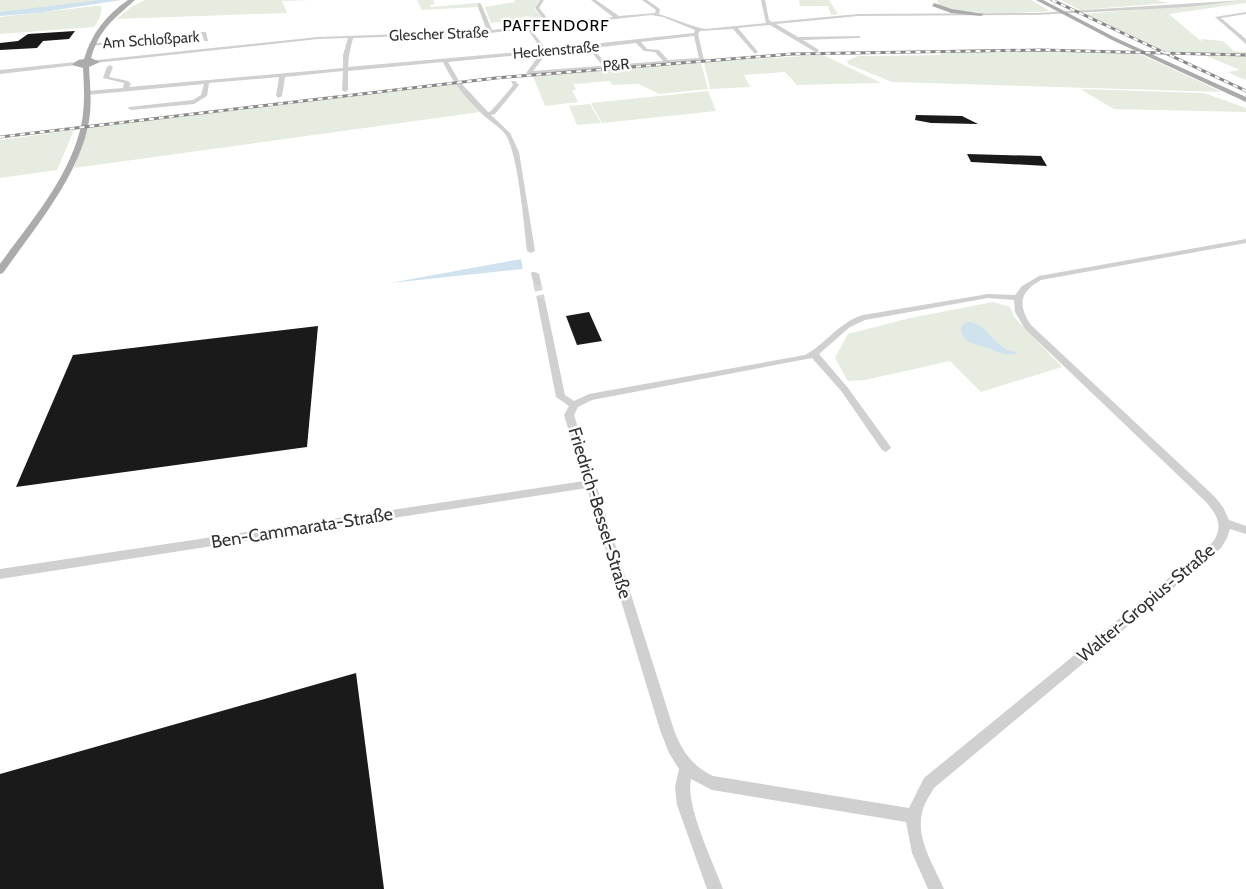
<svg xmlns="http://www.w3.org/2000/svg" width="1246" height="889" font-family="Cabin,sans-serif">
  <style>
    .green { fill: #e6ecdf }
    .water { fill: #cfe2ee }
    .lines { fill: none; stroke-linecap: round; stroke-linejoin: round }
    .river { fill: #cfe2ee; fill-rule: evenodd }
    .building { fill: #1a1a1a }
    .minor-tunnel { stroke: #d6d6d6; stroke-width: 8; stroke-dasharray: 8 4.5; stroke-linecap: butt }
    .minor { fill: #d0d0d0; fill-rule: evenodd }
    .major { fill: #ababab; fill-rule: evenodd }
    .rail-casing { stroke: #888; stroke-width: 3 }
    .rail { stroke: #fff; stroke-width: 2; stroke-dasharray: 5; stroke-linecap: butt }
    .labels { text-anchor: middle; stroke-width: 5; stroke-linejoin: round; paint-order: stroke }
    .far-street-label { font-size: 15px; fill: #333; stroke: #fff }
    .far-quarter-label { font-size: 16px; letter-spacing: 1px; fill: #000; stroke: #fff }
    .street-label { font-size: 18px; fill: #333; stroke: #fff }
  </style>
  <rect width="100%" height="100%" fill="#fff"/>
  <!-- green -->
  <path class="green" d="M0,0h105l-65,10 -40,2z
    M145,0h166l-29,1 5,12 -170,6 14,-12z
    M417,0h16l2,4 -5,1 1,2 45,-4 2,4 -56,3z
    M514,0h25l-5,9 11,12 -12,1v-4c-10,-5 -13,2 -22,3 -6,1 -14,1 -20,2l-6,-16 30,-5z
    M799,0h30l9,14 -7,1 -3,-9h-28z
    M937,0h94l19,11c-35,2 -76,6 -111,-6z
    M1061,0h95l13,3 -89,7z
    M1246,0v3l-77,11 40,34 -8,-7 1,-2 21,2 11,10 12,1v2l-80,-3 -81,-37z
    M95,6h6c2,6 -3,16 -7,21l-94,7v-17z
    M940,51l198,2 84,39 -330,-10 -44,-18 -1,-3 11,-5 83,-1z
    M1202,54l44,1v25l-19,-8 13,-2z
    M823,55l58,28 -84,2 -12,-13 -41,3 6,12 -40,2 -6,-27z
    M701,63l7,26 -49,5 -20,-10 -26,1 -4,-4 -34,3 -2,-2 3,8h-4l6,12 -33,4 -12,-30z
    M456,84l24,28 -406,56 14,-40z
    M1080,89l124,4 42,15v4l-132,-3z
    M708,91l8,20 -114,12 -11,-20z
    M590,104l11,19 -24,2 -8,-19z
    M74,130l-17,40 -57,8v-38z
    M993,302l17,5 4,10 48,50 -81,25 -31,-31 -85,19 -17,1 -13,-23 13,-24 62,-16z"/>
  <!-- water -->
  <path class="water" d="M521,259l2,10 -133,14z
    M966,322c18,0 24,16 38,26 4,3 10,3 14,5 -13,4 -19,-1 -30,-5 -13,-5 -26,-4 -27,-20z"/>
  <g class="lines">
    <!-- river -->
    <path class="river" d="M100,0h21l-84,13 -37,3v-4z"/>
  </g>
  <!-- building -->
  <path class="building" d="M75,31l-6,8 -26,2 -6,7 -37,2v-7l18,-2 10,-7z
    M916,115l46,1 16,8 -47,-1 -16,-3z
    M967,154l74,2 6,10 -76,-4z
    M589,312l13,29 -25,4 -11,-29z
    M318,326l-11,121 -291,40 57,-132z
    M356,673l28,216h-384v-115z"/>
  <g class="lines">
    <!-- minor-tunnel -->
    <path class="minor-tunnel" d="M537,283l4,17"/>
    <!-- minor -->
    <path class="minor" d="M540,0h4l-5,8 13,16 61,-7 -22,-17h5l23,16 36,-3 1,-3 -14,-10h5l13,9 -1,5 34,12 12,3 61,-6 -5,-23h4l4,20 3,2 86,-8 178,-1 210,-13 -59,7 -151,8 -178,1 -82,8 22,13 61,-1 2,1 -2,1 -56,2 16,10 -2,3 -47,-28 -32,3 20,24 -3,2 -22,-25 -33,2 -2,3 6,26 -175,15 -3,-2 15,-20 -93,9 11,19 29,31 3,-1 20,-23 2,-3 -2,-4h4l4,4 -24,29 -4,1 19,18 9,19 16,99 -4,2 -4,-2c-3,-25 -9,-100 -22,-117 -6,-8 -17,-14 -23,-20 -15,-15 -30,-32 -39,-52l-95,9v19l-3,2 -3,-2 1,-19 -58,6 -3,19 -3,2 -3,-2 3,-19 -70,6 -2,13 -13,8 -63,6 -3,-2 1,-1 64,-7 8,-5 3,-11 -117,11 -3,-2 3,-2 36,-3 1,-5 -21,-5 4,-11 3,-2 3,2 -4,10 19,4 3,3 -2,3 214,-19v-13l5,-17 -30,1 -223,24v-2l2,-1 221,-23 169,-6 -10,-27 2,-1 2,1 11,26 55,-6 -12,-16zM651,15l12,2 32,13 -1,3 -148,16 -15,-19 -2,1 13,19 -194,17 1,-12 4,-17 137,-5zM694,36l5,22 -31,2 -9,-10 -12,-1 -6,-7zM636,43l8,8 11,1 8,9 -130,10 14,-18 42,-4 13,16 3,-2 -12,-15z
      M1246,12v2l-25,4 25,21v5l-31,-27z
      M200,32h6l2,9h-4l-2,-7h-2l-109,12 -3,-2z
      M75,62l2,1v2l-77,9v-4z
      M1246,239v4l-205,37c-21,12 -24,24 -10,45l183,171 9,11 6,13 17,6v8l-16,-5 -3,9 -6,10 -287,240c-4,7 -9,14 -11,21 -9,28 11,56 21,80h-16l-16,-36 -6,-31 -194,-32 -21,-11c-6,26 22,83 32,110h-16l-30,-84 -2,-18 4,-18 -10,-16 -9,-23 -73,-242 -587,91v-10l584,-88 -20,-66 5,-9 -13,-9 -19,-97 1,-2h3l4,2 20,95 9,6 15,-7 216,-39c21,-11 34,-33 58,-40l125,-21 27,1 7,-9 17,-10zM988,298l26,2 1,12 10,17 181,173c11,13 18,24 7,40l-289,236 -15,30 -196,-32c-21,-10 -31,-25 -39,-46l-100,-315 4,-8 14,-7 220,-42 30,34 40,58 4,2 5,-4 -1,-2 -42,-58 -29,-34 31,-27 15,-7z
      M532,272h3l4,2 2,9 -1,2h-6l-3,-11z"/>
    <!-- major -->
    <path class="major" d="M128,0h7c-22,20 -35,28 -44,58l9,4 -11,5c1,18 3,36 0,54 -9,54 -55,108 -86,152l-3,1v-10c31,-43 72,-89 82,-143 3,-17 2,-35 1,-53l-11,-3 6,-5 6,-1c8,-26 22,-44 44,-59z
      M1036,0h7l73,38 130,59v5l-134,-62z
      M934,3l18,6 32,5 -3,2 -30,-3 -19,-7z"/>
    <!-- rail casing -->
    <g class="rail-casing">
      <path id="rail" d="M1052,0l194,91
        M0,137l496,-59 296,-24 249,-4 205,5"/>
    </g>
    <!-- rail -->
    <use href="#rail" class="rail"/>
  </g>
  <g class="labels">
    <!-- far-street labels -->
    <g class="far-street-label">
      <text transform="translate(439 34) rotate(-2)" y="5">Glescher Straße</text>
      <text transform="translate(151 40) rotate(-4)" y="5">Am Schloßpark</text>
      <text transform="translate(556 50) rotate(-5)" y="5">Heckenstraße</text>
      <text transform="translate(616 65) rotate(-5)" y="5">P&amp;R</text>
    </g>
    <!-- far-quarter labels -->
    <g class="far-quarter-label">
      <text x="556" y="31">PAFFENDORF</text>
    </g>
    <!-- street labels -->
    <g class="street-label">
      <text transform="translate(600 513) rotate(73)" y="6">Friedrich-Bessel-Straße</text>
      <text transform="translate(302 528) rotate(-9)" y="6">Ben-Cammarata-Straße</text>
      <text transform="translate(1146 603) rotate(-40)" y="6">Walter-Gropius-Straße</text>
    </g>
  </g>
</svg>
